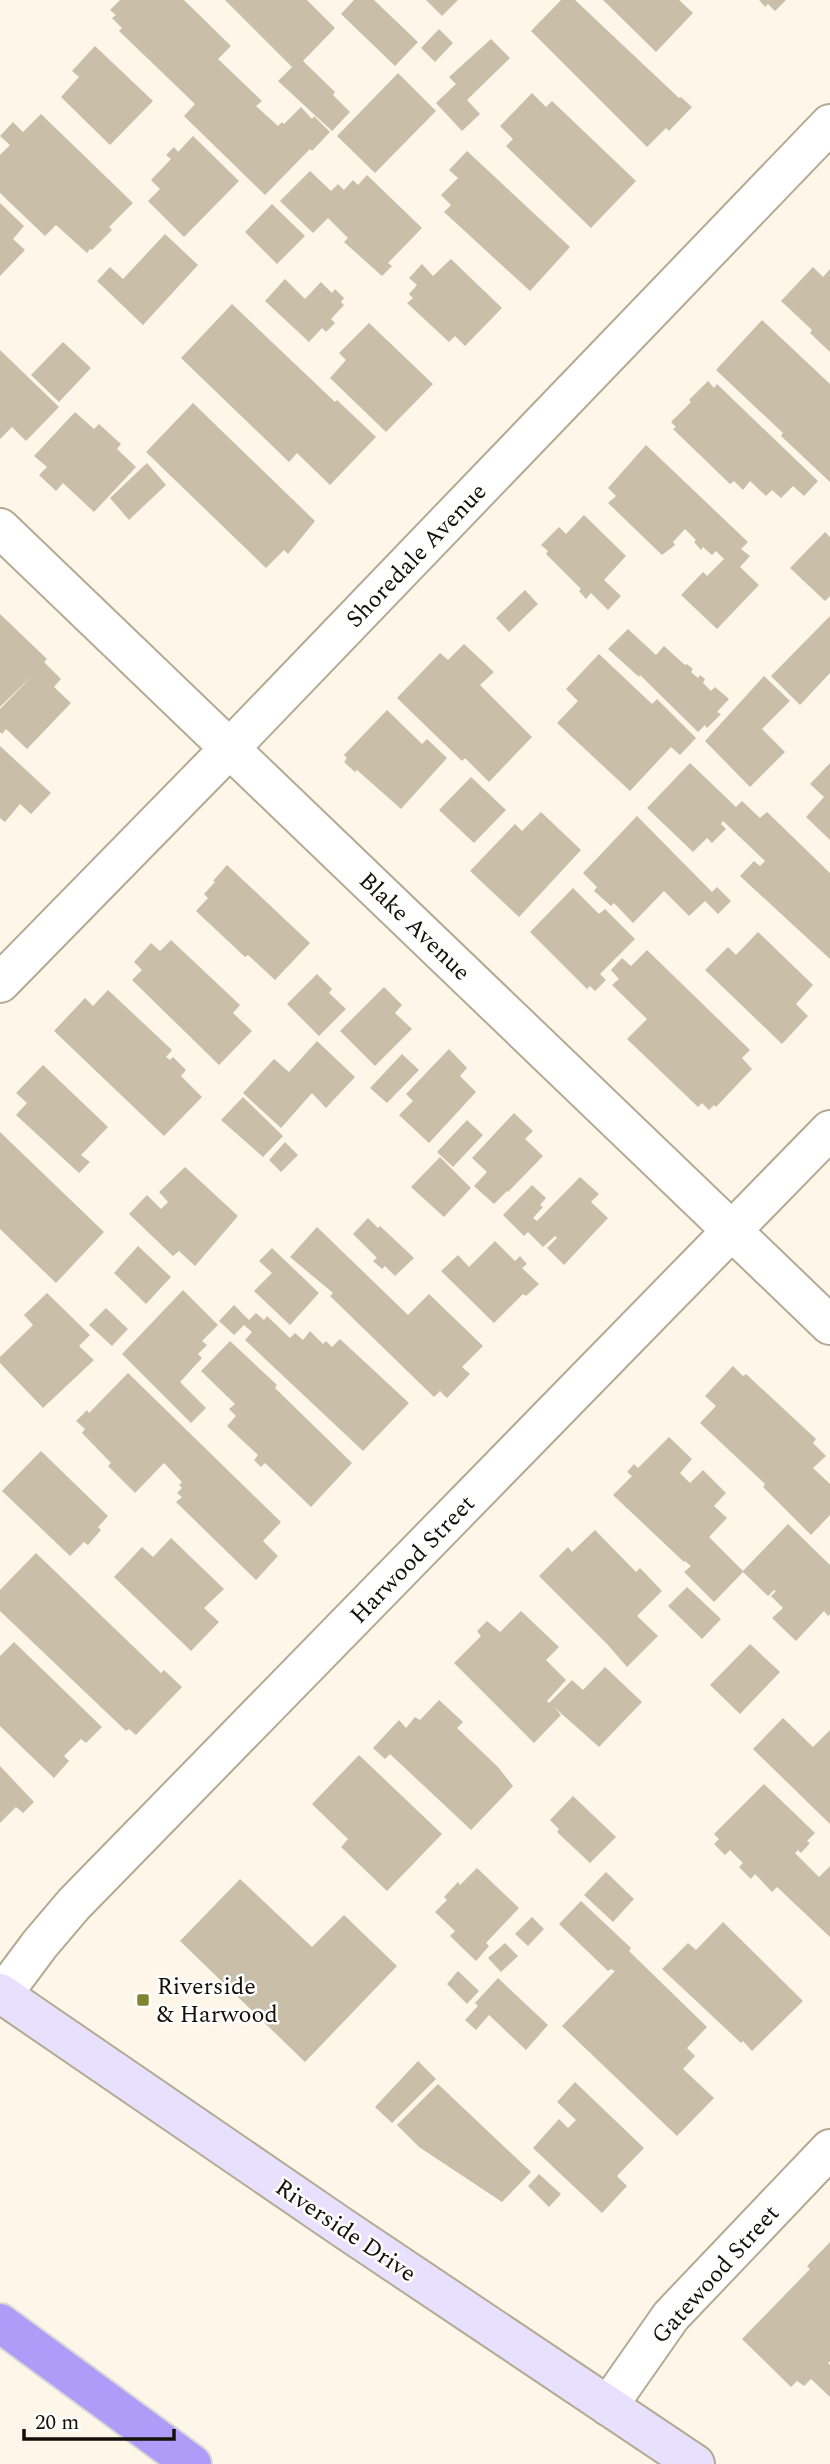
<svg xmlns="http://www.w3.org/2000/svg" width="830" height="2464" font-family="Spectral,serif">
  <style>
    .building { fill: #c9bea7 }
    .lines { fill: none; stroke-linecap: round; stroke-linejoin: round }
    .minor-casing { stroke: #b4a993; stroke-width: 42 }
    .secondary-casing { stroke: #b4a993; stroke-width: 42 }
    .motorway-casing { stroke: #d9d9d7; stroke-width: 42 }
    .minor { stroke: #fff; stroke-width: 38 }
    .secondary { stroke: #e7e1fd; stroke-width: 38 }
    .motorway { stroke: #ae9cf8; stroke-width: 38 }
    .poi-dot { fill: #81842f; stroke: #fff; stroke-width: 2.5 }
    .labels { text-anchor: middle; stroke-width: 5; stroke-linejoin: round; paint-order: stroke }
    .street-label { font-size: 24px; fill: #141008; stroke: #fff }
    .poi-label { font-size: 24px; fill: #141008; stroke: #fff; text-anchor: start }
  </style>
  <rect width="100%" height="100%" fill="#fef7e9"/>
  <!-- building -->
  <path class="building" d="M120,0h64l47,46 -13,13 44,42 -6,5 22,20 4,-4 2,2 17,-17 11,12 2,-3 16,16 -18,19 -2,-2 -45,46 -81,-79 11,-12 -76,-73 3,-3 -10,-10 4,-3 -6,-5z
    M225,0h82l28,28 -32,33 32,31 -2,3 17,17 -18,19 -54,-50 14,-14z
    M354,0h20l44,42 -23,24 -54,-52z
    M426,0h32l-16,16z
    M561,0h14l104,98 2,-1 11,10 -23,24 -3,-3 -19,19 -116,-116z
    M603,0h76l14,13 -37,39z
    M759,0h27l-11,11 -7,-7 -3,3z
    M439,29l14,14 -18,19 -14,-14z
    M491,39l19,19 -43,42 13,14 -18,17 -26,-28 20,-19 -7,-7z
    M95,46l58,55 -43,44 -49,-48 18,-20 -7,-6z
    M398,73l38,38 -61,62 -38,-37z
    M532,93l14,14 6,-6 84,80 -45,47 -85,-82 7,-7 -13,-13z
    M41,114l92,89 -24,24 3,3 -20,20 -2,-1 -3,4 -31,-28 -11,11 -45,-43v-38l10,-10 -10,-9 13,-14 10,10z
    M193,136l46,45 -55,56 -36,-36 12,-12 -9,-9 20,-21 -5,-4 8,-8 4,5z
    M467,151l103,96 -40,44 -86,-79 7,-7 -10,-10 17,-17 -9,-8z
    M310,171l21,20 7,-7 6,6 9,-10 5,5 9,-10 55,53 -34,35 4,3 -10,10 -38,-34 4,-4 -20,-20 -15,15 -33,-32z
    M0,203l24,23 -11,13 12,11 -25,26z
    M272,204l33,32 -28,28 -32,-32z
    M165,234l33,31 -55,60 -46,-44 13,-14 13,12z
    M451,259l51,49 -37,38 -10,-10 -6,6 -42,-39 6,-5 -4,-4 8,-9 -8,-7 13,-14 11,12z
    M813,267l10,10 7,-8v83l-20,-19 2,-3 -31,-29z
    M285,279l20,20 16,-17 11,11 3,-4 9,9 -3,4 3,3 -13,14 4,4 -9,9 -4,-4 -13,14 -44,-41z
    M232,304l103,98 2,-2 39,37 -46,48 -33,-32 -8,9 -108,-104z
    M762,320l68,64v98l-49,-46 2,-3 -67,-63z
    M369,323l64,61 -47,48 -56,-54 16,-18 -7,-7z
    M63,342l28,26 -32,34 -28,-27z
    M0,350l59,57 -33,34 -14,-14 -12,12z
    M708,381l6,7 3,-4 101,97 -14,15 -11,-10 -12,12 -9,-8 -6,6 -16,-15 -7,9 -9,-9 -4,3 -57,-55 3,-2 -5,-5 20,-20 -2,-2z
    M193,403l122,118 -27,33 -4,-4 -18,18 -120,-116z
    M75,412l19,17 5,-5 22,20 -4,5 19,18 -42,45 -31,-29 -7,8 -17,-16 8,-8 -13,-11z
    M646,445l102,97 -7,7 9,7 -10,11 19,18 -42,44 -36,-34 22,-23 4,4 17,-17 -8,-8 -4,4 -9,-8 -2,3 -7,-8 2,-2 -11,-11 -12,13 2,3 -13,10 -54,-52 8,-7 -8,-8z
    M147,463l19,22 -37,35 -19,-22z
    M584,515l42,41 -22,24 17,16 -13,14 -17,-17 -5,6 -7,-8 2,-2 -35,-35 2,-3 -7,-6 18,-18 7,7z
    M825,532l5,5v59l-5,5 -35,-33z
    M525,590l13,14 -29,28 -13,-14z
    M0,614l47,45 -3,3 17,17 -7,8 17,16 -44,46 -21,-20 -4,5 -2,-2v-23l34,-35 -34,33z
    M830,616v57l-30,32 -29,-29z
    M628,629l28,26 8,-9 21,19 2,-1 6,5 -2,3 7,6 2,-3 5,4 -2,4 8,8 4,-4 14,12 -12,13 4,2 -14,14 -2,-3 -7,7 -58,-57 -1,2 -31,-28z
    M464,644l30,28 -14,13 52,52 -43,45 -24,-24 -3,3 -65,-63 43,-45 8,7z
    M599,654l53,50 5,-5 39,39 -16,17 -9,-8 -41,44 -73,-68 21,-22 -12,-12z
    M764,676l26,25 -28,28 23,23 -35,35 -45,-46z
    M387,710l35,34 5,-5 20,19 -46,51 -44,-39 -2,2 -11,-10 3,-4 -3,-3z
    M0,746l51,47 -20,21 -11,-10 -15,18 -5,-4z
    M690,763l46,44 6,-6 18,17 7,-6 63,61v86l-90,-83 14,-15 6,5 5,-5 -42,-40 -2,3 5,5 -14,14 -5,-5 -14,14 -46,-44z
    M830,763v77l-24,-23 18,-20 -14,-13z
    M471,777l35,33 -32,33 -35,-33z
    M541,812l40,38 -62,67 -49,-46 45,-47 7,7z
    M637,816l75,76 5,-5 14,14 -13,13 -13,-13 -16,15 -25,-25 -31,32 -19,-20 -3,3 -17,-15 3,-4 -14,-14z
    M227,865l83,78 -35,37 -27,-25 -3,2 -49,-46 12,-13 -4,-4 11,-12 -2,-1z
    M573,888l26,26 6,-5 30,30 -35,35 6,6 -11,11 -5,-5 -3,3 -57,-57z
    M758,932l55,53 -17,19 12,12 -26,28 -77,-74 23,-23 8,8z
    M171,940l69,65 -7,8 19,18 -33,34 -87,-85 10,-10 -8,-8 17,-19 9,8z
    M647,950l103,100 -8,8 10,11 -36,38 -2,-2 -5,5 -7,-7 -4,4 -71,-68 20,-20 -35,-34 7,-6 -8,-9 11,-12 9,8z
    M317,974l15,15 -3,4 17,16 -27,27 -32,-32z
    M384,987l18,18 -7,8 17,16 -37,37 -35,-35z
    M108,990l64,60 -6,7 4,3 3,-3 13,13 -5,6 21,21 -38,39 -110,-105 31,-33 8,8z
    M317,1041l38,36 -29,31 -14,-15 -31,35 -38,-35 31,-34 15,13z
    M449,1049l18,19 -7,8 16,16 -47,51 -30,-28 14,-14 -7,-7z
    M402,1054l17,16 -32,33 -17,-15z
    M43,1065l65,62 -27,28 9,7 -11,11 -63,-58 11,-12 -11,-10z
    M243,1097l40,39 -20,21 -42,-37z
    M514,1113l19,18 -8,8 18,17 -35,36 -1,-1 -13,13 -20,-18 13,-14 -15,-14z
    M467,1120l16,15 -30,32 -16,-15z
    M0,1132l104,100 -48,51 -56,-54z
    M285,1142l13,13 -17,17 -12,-12z
    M440,1157l31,31 -27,29 -33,-30z
    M185,1167l53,49 -43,50 -16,-15 -6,5 -44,-42 18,-19 14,14 7,-7 -9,-10z
    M580,1177l19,17 -8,8 17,16 -44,47 -17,-17 10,-10 -2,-2 -12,11 -15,-15 -4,4 -21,-21 29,-30 14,13 -6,7 3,2 -10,11 4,3z
    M368,1218l10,10 2,-2 34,32 -19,18 -10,-10 -3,3 -9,-8 4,-3 -24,-24z
    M317,1227l91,88 21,-21 54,52 -21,21 8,7 -23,24 -7,-7 -6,6 -104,-101 3,-3 -43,-36z
    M495,1241l20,20 5,-5 7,8 -5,4 17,16 -13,12 -3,-2 -29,29 -53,-52 17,-16 11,12z
    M138,1246l33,31 -25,27 -32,-31z
    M272,1248l47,45 -29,32 -36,-34 18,-18 -13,-12z
    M183,1290l35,35 -16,16 5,4 -9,9 4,4 -22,24 26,26 -15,15 -69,-69z
    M47,1293l43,42 -11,11 15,14 -51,48 -43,-45v-6l33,-32 -9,-10z
    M234,1305l15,15 7,-7 8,7 3,-4 23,22 5,-5 8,7 7,-9 13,13 3,-3 6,6 8,-8 69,64 -46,48 -118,-111 7,-8 -8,-7 -10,10 -15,-14z
    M106,1308l22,21 -16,17 -23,-21z
    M230,1341l47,44 -2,3 77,75 -41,44 -46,-44 -4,4 -7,-7 4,-5 -31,-29 9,-10 -7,-7 6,-5 -34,-33z
    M733,1366l10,10 3,-2 70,65 -3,4 13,13 -13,12 17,16v31l-19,20 -48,-48 2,-3 -65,-61 16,-17 -11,-10z
    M128,1373l153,149 -18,19 15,15 -22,24 -80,-78 6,-5 -5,-4 5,-5 -3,-3 3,-3 -18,-19 -29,30 -27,-27 3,-3 -29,-30 3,-4 -9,-8 11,-11 2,3z
    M669,1437l23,22 -12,14 10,10 13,-13 23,23 -12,13 13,12 -18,19 34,34 45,-47 42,41v49l-2,2 -4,-5 -28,30 -24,-23 11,-10 -12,-12 5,-5 -2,-1 -6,6 -25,-24 -29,30 -30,-30 7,-6 -6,-5 -1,1 -71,-67 19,-19 -5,-4 7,-8 4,4z
    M41,1451l67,65 -10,11 3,3 -13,15 -4,-3 -14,14 -68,-65z
    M595,1530l41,42 4,-4 22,23 -25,25 21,20 -31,31 -19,-22 -69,-69 29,-29 4,5z
    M171,1538l53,51 -20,19 15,14 -28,29 -77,-74 28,-30 11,10z
    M36,1553l125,120 3,-3 18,17 -46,48 -7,-6 -3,2 -126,-120v-21z
    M687,1587l34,32 -19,20 -34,-33z
    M521,1611l38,36 -13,13 20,20 -19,21 2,2 23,-23 11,10 22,-23 37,35 -43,45 -45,-40 7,8 -27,28 -80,-80 27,-27 -4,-5 10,-10 13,11z
    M14,1642l88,85 -16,16 -5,-4 -17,17 5,5 -15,17 -54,-52v-70z
    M750,1644l30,28 -40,42 -30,-29z
    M439,1700l24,22 -6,6 41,39 15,19 -42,44 -81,-76 -5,5 -12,-11 26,-28 7,8 9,-11 5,3z
    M783,1718l30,29 17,-17v94l-77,-75z
    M359,1755l83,79 -55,57 -46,-44 7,-8 -36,-35z
    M0,1766l34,36 -11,11 -7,-6 -16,16z
    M764,1784l51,49 -8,8 3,2 -9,10 -3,-3 -3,3 24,24 11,-11v71l-53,-50 -5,5 -17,-18 -4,5 -12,-12 4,-4 -13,-13 -5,5 -11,-11 5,-5 -5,-5z
    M573,1796l43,41 -26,26 -33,-31 2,-3 -9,-9z
    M477,1868l42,40 -33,35 3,3 -13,15 -26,-25 5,-5 -20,-19 12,-12 -3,-3 14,-15 2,3z
    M606,1872l28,27 -21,23 -29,-27z
    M240,1879l72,68 32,-32 53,51 -92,96 -125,-121z
    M581,1901l50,47 -2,3 78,76 -20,21 8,8 -12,13 31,29 -37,38 -115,-110 53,-55 -4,-2 -3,2 -49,-47z
    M532,1917l12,12 -16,17 -13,-12z
    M723,1922l80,79 -51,50 -9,-10 -2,2 -79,-74 26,-26 8,7z
    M505,1943l13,13 -17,16 -13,-14z
    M458,1971l21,20 -12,13 -20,-20z
    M498,1978l50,47 -22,25 -37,-35 -13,15 -11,-10 13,-14 -3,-3z
    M418,2061l18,18 -44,44 -17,-16z
    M575,2082l69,66 -27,28 10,10 -25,27 -69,-65 26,-29 9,9 8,-8 -19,-18z
    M438,2084l93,88 -29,30 -83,-55 -22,-22z
    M539,2174l22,20 -12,13 -21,-21z
    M830,2242v119l-2,2 2,2v32l-19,-18 -7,7 -7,-5 -6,6 -49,-48 68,-70 -3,-3z"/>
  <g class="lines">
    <!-- minor casing -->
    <g class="minor-casing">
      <path id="minor" d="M0,528l830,797
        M0,983l230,-235 600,-624
        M2,1995l38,-51 34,-40 756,-774
        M608,2406l63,-90 159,-167"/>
    </g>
    <!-- secondary casing -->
    <g class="secondary-casing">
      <path id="secondary" d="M0,1993l343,235 352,236"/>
    </g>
    <!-- motorway casing -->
    <g class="motorway-casing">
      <path id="motorway" d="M0,2323l192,141"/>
    </g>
    <!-- minor -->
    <use href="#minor" class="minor"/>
    <!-- secondary -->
    <use href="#secondary" class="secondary"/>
    <!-- motorway -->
    <use href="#motorway" class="motorway"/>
  </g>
  <!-- markers -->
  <rect class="poi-dot" x="136" y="1993" width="14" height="14" rx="3.5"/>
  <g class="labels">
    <!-- street labels -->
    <g class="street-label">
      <text transform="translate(416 555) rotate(-46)" y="8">Shoredale Avenue</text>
      <text transform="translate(415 926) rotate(44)" y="8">Blake Avenue</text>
      <text transform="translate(412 1559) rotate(-46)" y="8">Harwood Street</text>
      <text transform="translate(346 2230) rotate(34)" y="8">Riverside Drive</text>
      <text transform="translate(715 2274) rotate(-48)" y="8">Gatewood Street</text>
    </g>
    <!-- poi labels -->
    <g class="poi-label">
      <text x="157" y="1994">Riverside<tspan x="157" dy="28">&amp; Harwood</tspan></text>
    </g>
  </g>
  <!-- scale -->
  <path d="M24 2429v10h150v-10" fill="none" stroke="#141008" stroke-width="3.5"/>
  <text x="35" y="2429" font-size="21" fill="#141008" stroke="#ffffff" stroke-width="5" paint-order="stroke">20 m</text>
</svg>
